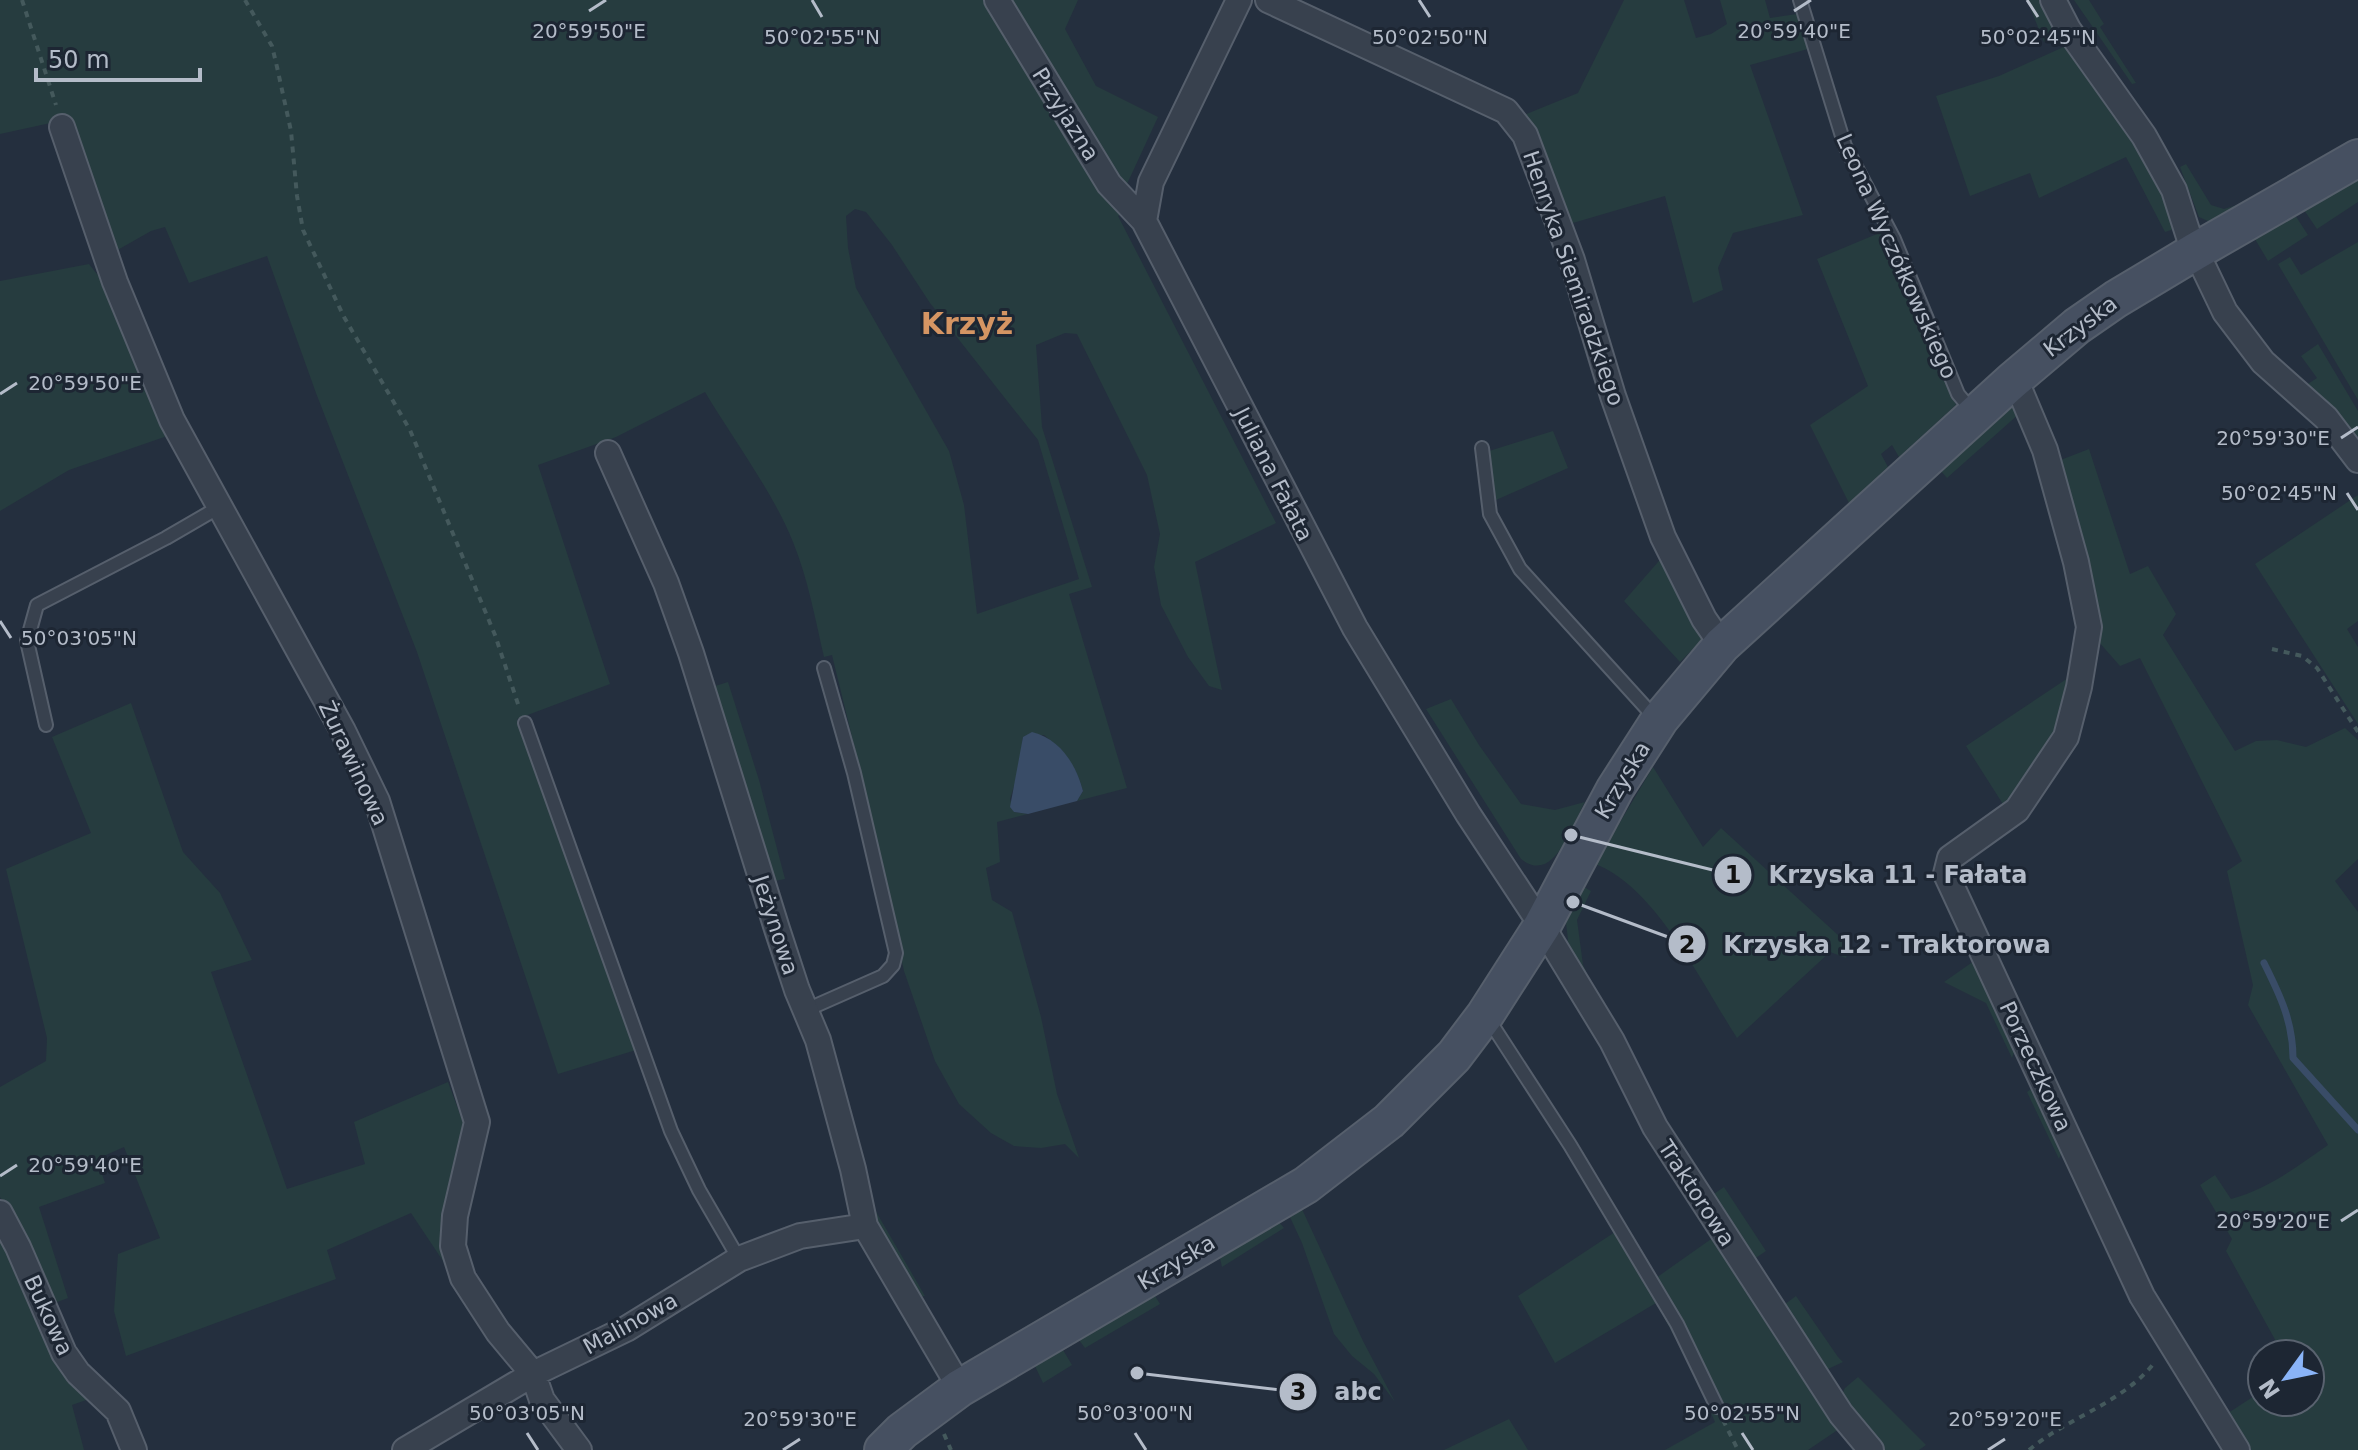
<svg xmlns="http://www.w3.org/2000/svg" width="2358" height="1450" font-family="'DejaVu Sans',sans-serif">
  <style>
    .green { fill: #263c3f; fill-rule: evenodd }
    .water { fill: #394c67 }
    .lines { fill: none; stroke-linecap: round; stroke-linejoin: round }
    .stream { stroke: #394c67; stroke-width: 7 }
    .lane-casing { stroke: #565f6c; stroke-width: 16 }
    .street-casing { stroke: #565f6c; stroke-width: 28 }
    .secondary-casing { stroke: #565f6c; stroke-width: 40 }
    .path { stroke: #44595c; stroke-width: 4; stroke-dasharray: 6 6; stroke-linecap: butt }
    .lane { stroke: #38414e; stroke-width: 12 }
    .street { stroke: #38414e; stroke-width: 24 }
    .secondary { stroke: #465061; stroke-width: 36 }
    .ticks { fill: none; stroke: #b4bcc9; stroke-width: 3 }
    .labels { text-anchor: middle; stroke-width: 6; stroke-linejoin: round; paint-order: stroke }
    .street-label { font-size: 22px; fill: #b4bcc9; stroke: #1d2633 }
    .district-label { font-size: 30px; font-weight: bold; fill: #d59563; stroke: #1d2633 }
    .ticks-label { font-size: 20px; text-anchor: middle; fill: #b4bcc9; stroke: #1d2633; stroke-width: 6; stroke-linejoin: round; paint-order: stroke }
    .leader { fill: none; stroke: #b4bcc9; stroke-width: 3 }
    .callout-dot { fill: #b4bcc9; stroke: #1d2633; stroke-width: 3 }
    .mark-label { font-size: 24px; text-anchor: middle; font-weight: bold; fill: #111 }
    .callout-label { font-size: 24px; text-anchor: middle; font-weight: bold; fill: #b4bcc9; stroke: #1d2633; stroke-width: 6; stroke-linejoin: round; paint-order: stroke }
  </style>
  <rect width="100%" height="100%" fill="#242f3e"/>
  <!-- green -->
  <path class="green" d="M0,0h984l38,64 102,148 -6,4 158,307 -81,39 27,128 -13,-4 -21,-29 -27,-52 -7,-38 6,-33 -13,-59 -70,-141 -12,-1 -29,12 6,82 50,160 -23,7 58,194 -50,13 6,-10c-7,-25 -19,-40 -39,-56l-21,2 -5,36 -8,26 4,13 14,2 -31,8 3,40 -14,6 6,32 20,12 29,105 16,77 22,64 -14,-14 -24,4 -27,-2 -23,-13 -32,-29 -24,-43 -31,-90 -39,-181 -33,-135 -8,2c-9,-39 -16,-78 -31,-115 -20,-50 -60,-103 -88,-150l-89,45 -78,28 72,219 -93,35 119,331 -78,24 -141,-422 -101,-259 -49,-137 -78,27 -24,-56 -14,4 -37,21 -45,-133 -69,15zM855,209l11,3 26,33 38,58 108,137 41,139 -102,35 -13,-109 -15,-54 -93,-163 -8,-40 -2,-32z
    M1007,0h71l-13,29 31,57 62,31 -31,67 -10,-6z
    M1624,0h60l12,38 15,-4 16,-10 -7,-24h45l5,18 27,-4 11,35 -58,16 53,150 -70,18 -15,35 5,22 -30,13 -28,-107 -99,29 -42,-110 54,-22z
    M2027,0h15l18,32 -16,10z
    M2074,0h15l15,24 -4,3 36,56 -4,1z
    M2068,45l73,103 20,42 13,39 -9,3 -39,-75 -87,41 -9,-25 -60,23 -34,-100 63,-20z
    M2186,164l25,41 13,4 13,-4 -27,17 -11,-5 -19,-50z
    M2358,179v23l-41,27 -13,-19z
    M2295,215l13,20 -40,26 -13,-22z
    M1884,231l72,174 -57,52 -7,-12 -11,9 7,13 -39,36 -39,-78 58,-39 -51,-127z
    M2358,242v158l-80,-136 12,-7 11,18z
    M89,264l15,19 69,151 -104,36 -69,41v-230z
    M2318,344l40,67v33l-55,-57 14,-9 -16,-22z
    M2014,405l6,8 -73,65 -7,-8z
    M1553,431l15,37 -72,32 -7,-49z
    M2089,449l41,125 18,-8 28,48 -13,21 72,116 21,-10 21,-1 29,7 39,-19 13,12v119l-23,22 23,31v538h-112l-21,-35 37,-24v11h48v-48h-27l-57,-103 6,-12 -32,-54 15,-10 16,24c36,-9 67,-33 97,-54l-80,-140 5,-20 -26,-114 15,-10 -102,-203 -20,8 -22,-25 -2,-38 -38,-142z
    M2358,495v126l-11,8 11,18v77l-103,-160z
    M1665,554l40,83 -25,25 -56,-61z
    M2074,674l-15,55 -53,80 -40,-63z
    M728,682l31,98 26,99 -16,3 -57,-195z
    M1451,699l28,46 42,59 34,6 30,-8c-14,25 -31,83 -64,57l-95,-150z
    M131,703l52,149 37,41 32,67 -41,12 76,217 78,-25 -11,-42 94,-40 16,43 -13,148 -40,-60 -84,37 9,29 -210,77 -12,-45 4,-57 42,-16 -36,-91 -27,12 8,24 -66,24 29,91 -16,6 -30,-68 -22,-39v-110l46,-26 1,-23 -41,-169 85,-36 -39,-96z
    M1653,767l50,80 18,-19 117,107 14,7 -6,16 -16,-6 -93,86c-34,-53 -82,-152 -142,-174z
    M1584,887l7,4 -14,29 6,45 3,6 -7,4 -16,-30 5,-5 -2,-17z
    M1974,961l42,86 -4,11 -26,-55 -42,-21z
    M2035,1086l27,65 -3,8 -32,-67z
    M1724,1187l42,64 -15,10 -43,-63z
    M871,1203l54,93 -11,1 -33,-54z
    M1301,1207l62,134 32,61 -21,-28 -22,-18 -18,-22 -32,-91 -13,-28z
    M1279,1222l5,6 -62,39 -2,-9z
    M0,1230l89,169 -17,6 12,45h-84z
    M1615,1232l31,53 68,-48 128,190 -34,23h-143l50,-28 -27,-61 -32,-58 -101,60 -37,-67z
    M1155,1296l5,8 -75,44 -6,-8z
    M1796,1296l42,61 5,5 -15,7 -9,-4 -38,-58z
    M1063,1350l9,15 -29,18 -8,-17z
    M1858,1377l68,68 -7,5h-39l-40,-52 5,-10z
    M1509,1419l19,31h-84z"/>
  <!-- water -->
  <path class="water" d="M1032,732c28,7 44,32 51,59l-6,10 -49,13 -14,-2 -4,-5 13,-70z"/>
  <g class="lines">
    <!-- stream -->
    <path class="stream" d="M2264,963c16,32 29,59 29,95l65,72"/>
    <!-- lane casing -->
    <g class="lane-casing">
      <path id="lane" d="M1800,0l45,146 49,93 64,155 15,18
        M1482,448l8,66 30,55 128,141 10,7
        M525,723l146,408 28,59 40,69
        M46,725l-19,-84 10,-36 129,-67 55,-32
        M806,1010l77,-34 10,-11 3,-12 -42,-180 -30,-105
        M1487,1017l83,128 107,179 40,83"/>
    </g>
    <!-- street casing -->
    <g class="street-casing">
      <path id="street" d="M997,0l112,184 35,37 211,407 113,186 74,112 70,115 43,86 186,287 30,36
        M1268,0l238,111 19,24 47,125 41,136 50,141 41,82 18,26
        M2053,0l15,29 76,107 30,54 15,47 36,75 38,50 63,56 32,42
        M62,127l53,155 57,138 171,311 34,70 100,321 -22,94 -2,30 10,32 35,54 35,42 9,26 37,50
        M1144,221l7,-39 88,-182
        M2012,381l9,12 24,57 31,112 13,65 -10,60 -13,50 -49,73 -67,48 -4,16 196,422 95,154
        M608,453l58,130 25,70 86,276 20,61 21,50 35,129 12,57 95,162
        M0,1213l18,34 46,106 14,20 40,38 16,39
        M405,1450l128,-76 93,-45 113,-70 61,-23 65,-10"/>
    </g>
    <!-- secondary casing -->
    <g class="secondary-casing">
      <path id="secondary" d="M883,1450l19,-19 58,-43 346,-203 83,-64 65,-65 31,-41 57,-89 73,-137 45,-70 62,-74 290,-264 65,-55 39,-27 80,-48 162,-93"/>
    </g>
    <!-- path -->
    <path class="path" d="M22,0l34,105
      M245,0l27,46 5,21 14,64 6,65 6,34 41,87 66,113 85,205 24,72
      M2272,649l30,7 15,12 41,64
      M1723,1420l15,30
      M944,1434l7,16
      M2029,1450c39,-33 93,-46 126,-88"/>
    <!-- lane -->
    <use href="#lane" class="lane"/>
    <!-- street -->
    <use href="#street" class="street"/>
    <!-- secondary -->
    <use href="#secondary" class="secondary"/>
  </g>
  <!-- ticks -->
  <path class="ticks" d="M812,0l10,17M1419,0l11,17M2027,0l11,17M589,11l17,-11M1794,11l17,-11M0,394l17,-11M2341,438l17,-11M2347,493l11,17M0,621l11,17M0,1176l17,-11M2341,1221l17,-11M527,1433l11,17M1135,1433l11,17M1742,1433l11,17M783,1450l17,-11M1988,1450l17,-11"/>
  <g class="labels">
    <!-- street labels -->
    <g class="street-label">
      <text transform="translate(1066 114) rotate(58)" y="8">Przyjazna</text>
      <text transform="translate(1897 256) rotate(66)" y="8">Leona Wyczółkowskiego</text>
      <text transform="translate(1574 278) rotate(71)" y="8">Henryka Siemiradzkiego</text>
      <text transform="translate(2080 326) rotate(-37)" y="8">Krzyska</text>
      <text transform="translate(1274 474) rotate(63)" y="8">Juliana Fałata</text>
      <text transform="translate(354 763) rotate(65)" y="8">Żurawinowa</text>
      <text transform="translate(1622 780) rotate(-59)" y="8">Krzyska</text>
      <text transform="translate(776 925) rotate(72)" y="8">Jeżynowa</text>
      <text transform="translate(2036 1066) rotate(65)" y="8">Porzeczkowa</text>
      <text transform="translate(1697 1193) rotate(57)" y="8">Traktorowa</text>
      <text transform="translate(1176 1262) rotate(-31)" y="8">Krzyska</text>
      <text transform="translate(49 1315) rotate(65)" y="8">Bukowa</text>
      <text transform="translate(630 1323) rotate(-29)" y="8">Malinowa</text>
    </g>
    <!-- district labels -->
    <g class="district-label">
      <text x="967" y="334">Krzyż</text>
    </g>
  </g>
  <g class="ticks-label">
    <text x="589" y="38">20°59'50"E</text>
    <text x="1794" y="38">20°59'40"E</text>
    <text x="822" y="44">50°02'55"N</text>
    <text x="1430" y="44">50°02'50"N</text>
    <text x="2038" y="44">50°02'45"N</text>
    <text x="85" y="390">20°59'50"E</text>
    <text x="2273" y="445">20°59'30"E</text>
    <text x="2279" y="500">50°02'45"N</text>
    <text x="79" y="645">50°03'05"N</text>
    <text x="85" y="1172">20°59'40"E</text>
    <text x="2273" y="1228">20°59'20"E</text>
    <text x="527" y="1420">50°03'05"N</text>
    <text x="1135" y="1420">50°03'00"N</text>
    <text x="1742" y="1420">50°02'55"N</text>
    <text x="800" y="1426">20°59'30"E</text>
    <text x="2005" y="1426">20°59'20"E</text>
  </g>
  <!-- callouts -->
  <path class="leader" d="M1571 835L1733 875M1573 902L1687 944M1137 1373L1298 1392"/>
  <g class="callout-dot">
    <circle cx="1571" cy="835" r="8"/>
    <circle cx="1573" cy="902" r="8"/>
    <circle cx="1137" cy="1373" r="8"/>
    <circle cx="1733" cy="875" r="20"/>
    <circle cx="1687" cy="944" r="20"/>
    <circle cx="1298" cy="1392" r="20"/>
  </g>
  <g class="mark-label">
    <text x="1733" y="883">1</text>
    <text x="1687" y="953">2</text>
    <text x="1298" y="1400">3</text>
  </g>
  <g class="callout-label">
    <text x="1898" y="883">Krzyska 11 - Fałata</text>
    <text x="1887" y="953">Krzyska 12 - Traktorowa</text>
    <text x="1358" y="1400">abc</text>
  </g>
  <!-- north arrow -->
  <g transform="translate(2286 1378) rotate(237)"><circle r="38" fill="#1d2633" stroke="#59626f" stroke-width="2"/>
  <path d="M0-6L14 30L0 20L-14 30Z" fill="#8ab4f8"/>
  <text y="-12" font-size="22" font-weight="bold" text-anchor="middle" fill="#b4bcc9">N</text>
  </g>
  <!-- scale -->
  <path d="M36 68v12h164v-12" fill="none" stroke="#b4bcc9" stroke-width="4"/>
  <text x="48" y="68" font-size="24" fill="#b4bcc9" stroke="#1d2633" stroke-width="6" paint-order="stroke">50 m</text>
</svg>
